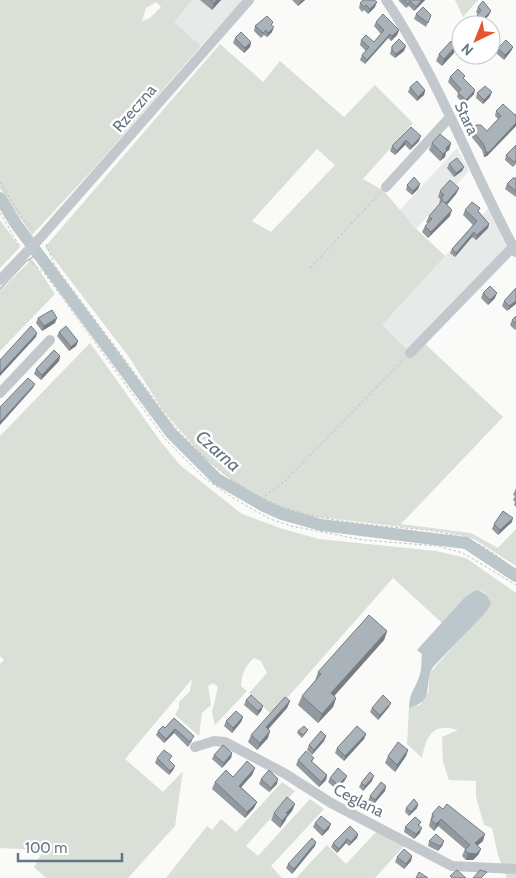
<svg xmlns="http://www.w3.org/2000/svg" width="516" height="878" font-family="Cabin,sans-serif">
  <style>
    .built { fill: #e8e9e9 }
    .green { fill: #dadfd7; fill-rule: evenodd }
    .water { fill: #bbc7cb }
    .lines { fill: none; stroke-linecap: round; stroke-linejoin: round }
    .stream { stroke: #bbc7cb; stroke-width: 2 }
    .river { stroke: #bbc7cb; stroke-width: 12 }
    .path { stroke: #bbbfc2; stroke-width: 1; stroke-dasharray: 2.5 2.5; stroke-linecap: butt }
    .minor { stroke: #c3c8cc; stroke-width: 10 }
    .wall { fill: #929a9f }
    .shaded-wall { fill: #777d82 }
    .building { fill: #aab3b9; stroke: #777d82 }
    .labels { text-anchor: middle; stroke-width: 5; stroke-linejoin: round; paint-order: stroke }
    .street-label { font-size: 16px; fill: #657683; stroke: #fff }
    .water-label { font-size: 18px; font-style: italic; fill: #60757c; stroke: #fff }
  </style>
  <rect width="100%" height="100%" fill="#fafaf8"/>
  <!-- built -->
  <path class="built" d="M192,0h51l-42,46 -28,-24z
    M457,148l12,23 -53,58 29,27 43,-47 20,39 -100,103 -119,-20z"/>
  <!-- green -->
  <path class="green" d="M0,0h192l-18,22 27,24 -106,121 -63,68 -32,-46zM156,2l5,5 -11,11 -8,3 4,-13z
    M455,0h23l-15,17z
    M220,44l43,38 17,-21 64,56 31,-32 38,38 -50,56 21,12 31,37 30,28 -63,69 26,26 14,-10 81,76 -102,107 70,9 27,15 18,-19v37l-42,-27 -29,-7 -135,-16 -39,-11 -33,-20 -35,-28 -41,-48 -33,-52 -84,-110zM317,149l18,16 -64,67 -19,-11z
    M0,220l20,27 -20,21z
    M32,259l23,35 -55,57v-60z
    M90,343l71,99 19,23 62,49 41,15 36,10 117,12 30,7 50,35v285h-9l-9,-23 -6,-27 -8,-3 -8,-28v-16l-27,-1 -6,-18 -1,-25 16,-7c-25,-8 -32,6 -36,28l-15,-14 2,-36 11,-3 9,-14 -1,-16 63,-71 -2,-6 -7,-7 -17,6 -23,26 -49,-45 -121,137 -23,-22 18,-20 -6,-12 -7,-3c-10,9 -12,16 -13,28l6,5 -32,34 -3,-13 6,-25 -5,-4 -5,3 3,19 -9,8 -3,23 -24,-21 4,-7v-6l11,-11 2,-12 -67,80 38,33 20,-21 -8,55 -47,52h-82l-12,-11 8,-14 -3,-3 -39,-2v-184l4,-4 -4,-4v-220z
    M282,782l13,9 -49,55 12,10 52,-57 14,10 -53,57 11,12h-116l41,-52 5,4 9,-11 15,13z
    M377,831l27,15 -29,32h-79l31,-33 19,19z"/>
  <!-- water -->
  <path class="water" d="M476,590c8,2 13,6 15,14l-6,9 -52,54c-11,18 4,33 -24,41 0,-15 7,-20 11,-34 2,-6 1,-14 2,-20l-5,-4 48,-53z"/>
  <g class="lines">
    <!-- stream -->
    <path class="stream" d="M0,289l25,-27 13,-8"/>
    <!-- river -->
    <path class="river" d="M0,198l16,26 155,209 46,46 47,27 18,8 39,11 145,18 50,33"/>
    <!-- path -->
    <path class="path" d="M0,182l22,36 12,12
      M0,213l20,34
      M46,244l9,22 117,157c28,34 67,67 108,83 31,12 68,16 101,20 30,3 62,3 90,15 16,6 31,19 45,29
      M29,260l16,14 121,166 38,38 29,20 37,21 21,7 72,14 75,6 25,7 53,32
      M310,268l70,-75
      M265,496l20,-15 119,-122"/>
    <!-- minor -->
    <path class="minor" d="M386,0c53,79 85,169 130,252
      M386,187l64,-70
      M0,280l41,-43 208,-237
      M410,353l103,-106
      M0,393l50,-53
      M195,747l19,-6 11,1 59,31 47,30 121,63 64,3"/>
  </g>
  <!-- wall -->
  <path class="wall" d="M200,0h21l-9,10z
    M292,0h13l-7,6z
    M399,0h26l-11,11 -5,-5 -3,2 -7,-7z
    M360,3l15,4 -7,7 -4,-4 -2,2 -3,-4z
    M478,7l11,8 -9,10 -5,-5 3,-6 -2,-2z
    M416,14l15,1 -5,12 -12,-8z
    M376,22l23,8 -2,5 -6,6 -3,-3 -23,26 -5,-4 2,-5 4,-4 -6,-6 1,-5 13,2 7,-8 -7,-8z
    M255,26h17v6l-5,5 -3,-2 -3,3 -7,-7z
    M235,38l16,4 -1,5 -6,6 -11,-10z
    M392,46l12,5 -9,7 -5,-4z
    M513,47l-2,4 -7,9 -8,-7 2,-5z
    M454,53l-12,13 -6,-5 3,-7z
    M450,77l14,3 10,14 -10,10 -7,-7 1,-4 -10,-11z
    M410,87l15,3 -1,5 -7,6 -9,-9z
    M477,93l13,4 -7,7 -7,-6z
    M496,111l19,4 1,-1v12l-29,30 -3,1 -2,-7 -12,-15 2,-5 15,1 11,-12 -3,-3z
    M411,127l8,14 -9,9 -5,-5 -10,10 -5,-4 2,-5z
    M432,143h19l-2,7 -3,2 -1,5 -5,4 -11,-11z
    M516,145v19l-3,3 -8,-7 1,-5z
    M449,164l15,3 -2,4 -8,6 -7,-9z
    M516,178v19l-11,-8 2,-5z
    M420,184l-2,5 -6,6 -6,-5 1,-5z
    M459,188l-3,6 -9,11 3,11 -22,22 -6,-6 3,-6 3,-3 -2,-1 3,-6 10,-11 1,-6 -2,-2 2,-6z
    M465,210l14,2 10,12 -1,4 -12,12 -4,-3 -17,20 -5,-4 2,-4 21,-24 -10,-10z
    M516,288l-9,23 -5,-5 2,-5z
    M483,293l12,5 -7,7 -7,-7z
    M516,316v13l-1,1 -5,-5 2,-5z
    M38,318l17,5 -13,8 -6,-8z
    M59,332l19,9 -2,5 -7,5 -12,-15z
    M60,356l-1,5 -18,19 -7,-6 2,-5z
    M516,488v19l-2,-2 1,-3 -2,-2 2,-4 -2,-1z
    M512,522l-14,13 -6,-6 2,-5z
    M387,631l-3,9 -50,56 2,2 -3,9 -15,16 -20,-18 4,-9 13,-15 3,-9z
    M246,700l17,6 -2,5 -4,5 -13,-11z
    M290,701l-3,7 -19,21v9l-11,12 -9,-8 3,-7z
    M389,707l-11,13 -8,-8 2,-4z
    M243,717l-2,5 -9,11 -8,-7 2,-5z
    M174,718l18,23 -4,6 -14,-14 -10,10 -8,-8 2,-4 7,-3z
    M298,731l9,1 -5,6 -5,-5z
    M366,734l-2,5 -20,22 -9,-8 2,-5z
    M326,736l-2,5 -12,14 -5,-5 2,-5z
    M408,750l-2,6 -11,16 -10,-9 3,-7z
    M232,753l-1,5 -9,10 -10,-9 2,-4z
    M157,758l13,3 5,5 -2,4 -4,5 -14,-12z
    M314,758l-2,4 15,13 -1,5 -7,7 -23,-22 2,-5z
    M255,768l-3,7 -11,12 16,15 -3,6 -9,10 -33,-29 3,-7 18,-5z
    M347,776l-2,4 -8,10 -9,-8 2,-4z
    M261,779l16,5 -8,8 -10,-8z
    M372,781l-9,10 -4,-4 2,-4z
    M386,786l-1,5 -12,14 -5,-4 2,-5z
    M295,804l-3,7 -5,6 -2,4 -5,7 -9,-8 3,-7z
    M418,804l-1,4 -8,8 -4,-4 1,-4z
    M432,814l51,27 -6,5 4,3 -3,6 -5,5h-7l-4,-4 3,-7 -27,-23 -4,5 -5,-5z
    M421,822l-2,4 1,7 -6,6 -10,-7 1,-5z
    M315,823l14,6 -7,7 -9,-9z
    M358,834l-1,4 -8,8 -3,-3 -9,10 -6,-6 2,-4z
    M429,841h15l-2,5 -4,5 -10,-5z
    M315,846l-23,28 -6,-6 2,-4z
    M412,856l-1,5 -7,8 -9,-7 2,-5z"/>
  <!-- shaded-wall -->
  <path class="shaded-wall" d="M217,0h4l-9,10 2,-7z
    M302,0h3l-7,6 2,-4z
    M422,0h3l-11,11 2,-4z
    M377,2l-2,5 -7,7 2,-5z
    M491,11l-2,4 -9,10 2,-5z
    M274,27l-2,5 -5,5 1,-4z
    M399,30l-2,5 -6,6 1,-5z
    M390,34l-2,4 -23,26 2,-4z
    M251,42l-1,5 -6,6 1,-5z
    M406,46l-2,5 -9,7 1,-4z
    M456,46l-2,7 -12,13 2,-7z
    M513,47l-2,4 -7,9 1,-5z
    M425,90l-1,5 -7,6 1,-4z
    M475,90l-1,4 -10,10 2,-4z
    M492,92l-2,5 -7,7 1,-4z
    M516,123v3l-29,30 -3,1 2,-5z
    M421,136l-2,5 -9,9 2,-4z
    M406,140l-1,5 -10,10 2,-4z
    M451,143l-2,7 -3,2 -1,5 -5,4 3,-7 3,-6z
    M464,167l-2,4 -8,6 2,-4z
    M420,184l-2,5 -6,6 1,-4z
    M459,188l-3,6 -13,15 3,-6z
    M452,210l-2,6 -22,22 3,-6z
    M489,224l-1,4 -12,12 1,-5z
    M474,232l-2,5 -17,20 1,-4z
    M497,293l-2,5 -7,7 2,-5z
    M516,301v3l-9,7 2,-5z
    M57,318l-2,5 -13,8 2,-5z
    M37,333l-1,4 -36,39v-3z
    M78,341l-2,5 -7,5 2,-4z
    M60,356l-1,5 -18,19 1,-5z
    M35,384l-2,4 -33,37v-3z
    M513,518l-1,4 -14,13 2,-5z
    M387,631l-3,9 -56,63 3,-10z
    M336,698l-3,9 -15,16 4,-9z
    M290,701l-3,7 -23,26 2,-7z
    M391,703l-2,4 -11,13 2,-5z
    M263,706l-2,5 -4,5 1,-5z
    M243,717l-2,5 -9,11 1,-5z
    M175,729l-1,4 -10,10 2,-4z
    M270,731l-2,7 -11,12 3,-7z
    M366,734l-2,5 -20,22 1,-5z
    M326,736l-2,5 -12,14 2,-5z
    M408,750l-2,6 -11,16 2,-7z
    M232,753l-1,5 -9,10 2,-5z
    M175,766l-2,4 -4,5 1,-4z
    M255,768l-3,7 -15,17 2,-6z
    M327,775l-1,5 -7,7 2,-5z
    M347,776l-2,4 -8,10 1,-5z
    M374,776l-2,5 -9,10 2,-5z
    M278,779l-1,5 -8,8 2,-4z
    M386,786l-1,5 -12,14 2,-5z
    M257,802l-3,6 -9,10 2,-6z
    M295,804l-3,7 -5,6 -2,4 -5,7 2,-7 4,-8z
    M418,804l-1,4 -8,8 2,-4z
    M441,819l-3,7 -4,5 2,-7z
    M331,824l-2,5 -7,7 2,-5z
    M422,828l-2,5 -6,6 2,-5z
    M358,834l-1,4 -8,8 2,-4z
    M485,834l-2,7 -11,9 3,-7z
    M347,839l-1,4 -9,10 2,-4z
    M444,841l-2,5 -4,5 2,-5z
    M316,842l-1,4 -23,28 2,-5z
    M481,849l-3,6 -5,5h-7l2,-7z
    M412,856l-1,5 -7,8 2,-5z"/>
  <!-- building -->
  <path class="building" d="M210,0h7l-3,3z
    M363,0h11l3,2 -7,7 -4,-4 -2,2 -4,-4z
    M404,0h18l-6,7 -6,-6 -2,3z
    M483,1l8,10 -9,9 -5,-5 4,-5 -3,-3z
    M423,7l8,8 -3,8 -12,-9z
    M383,14l16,16 -7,6 -2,-2 -23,26 -5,-5 7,-8 -8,-7 5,-5 8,7 10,-12 -8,-8z
    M267,16l6,6 -2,3 3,2 -6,6 -2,-3 -3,3 -8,-7z
    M241,32l10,10 -6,6 -10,-10z
    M399,39l7,7 -10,8 -4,-4v-4z
    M506,40l7,7 -8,8 -7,-7z
    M451,41l5,5 -12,13 -5,-5z
    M458,69l7,7 -2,2 12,12 -9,10 -8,-7 3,-4 -11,-12z
    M417,81l8,9 -7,7 -8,-10z
    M485,86l7,6 -8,8 -7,-7z
    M503,104l12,11 1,-1v9l-27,29h-3l-2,-7 -12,-15 4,-5h5l6,6 14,-15 -5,-5z
    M411,127l10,9 -9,10 -6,-6 -9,11 -5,-5z
    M440,134l11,9 -5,5 1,2 -4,4 -11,-11z
    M516,145v16l-2,1 -8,-7z
    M457,158l7,9 -8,6 -7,-9z
    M414,177l6,7 -7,7 -6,-6z
    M513,178h3v13l-9,-7z
    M450,180l9,8 -13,15 -3,-2 9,9 -21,22 -6,-6 7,-7 -3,-3 14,-16 -2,-2 3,-3 -4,-4z
    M472,202l8,6 -2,3 11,13 -12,11 -3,-3 -18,21 -4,-4 25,-28 -12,-11z
    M490,286l7,7 -7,7 -7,-7z
    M516,288v13l-7,5 -5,-5z
    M52,310l5,8 -13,8 -6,-8z
    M516,316v8l-4,-4z
    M31,326l6,7 -37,40v-13z
    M66,326l12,15 -7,6 -12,-15z
    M54,350l6,6 -18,19 -6,-6z
    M28,378l7,6 -35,38v-15z
    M503,511l10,7 -13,12 -6,-6z
    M369,615l18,16 -56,62 5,5 -14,16 -20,-18 19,-22 -3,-2z
    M251,695l12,11 -5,5 -12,-11z
    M383,695l8,8 -11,12 -8,-7z
    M285,697l5,4 -24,26 4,4 -10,12 -9,-8z
    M236,711l7,6 -10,11 -7,-7z
    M174,718l20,18 -4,6 -15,-13 -9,10 -8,-8 5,-5 2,2z
    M304,726l4,4 -5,5 -5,-4z
    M357,726l9,8 -21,22 -8,-8z
    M321,731l5,5 -12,14 -5,-5z
    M398,742l10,8 -11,15 -9,-9z
    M223,745l9,8 -8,10 -10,-8z
    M164,750l8,6 -3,4 6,6 -5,5 -13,-13z
    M306,751l8,7 -3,3 16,14 -6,7 -23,-22z
    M247,761l8,7 -16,18 18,16 -10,10 -32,-30 11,-12 7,7z
    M338,768l9,8 -9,9 -8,-7z
    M269,770l9,9 -7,9 -10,-9z
    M370,772l4,4 -9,10 -4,-3z
    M381,782l5,4 -11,14 -5,-4z
    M287,797l8,7 -9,9 2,1 -6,7 -8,-8z
    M414,799l4,5 -7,8 -5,-4z
    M447,804l38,30 -10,9 6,6 -5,5 -8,-1 -3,-3 5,-5 -29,-26 -5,5 -5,-4 3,-4 -2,-2 7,-8 4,3z
    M321,816l10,8 -7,7 -9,-8z
    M415,817l6,5 -3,3 4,3 -6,6 -11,-7z
    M350,826l8,8 -7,8 -4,-3 -8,10 -6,-6z
    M436,834l8,7 -4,5 -11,-5z
    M312,838l4,4 -22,27 -6,-5z
    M404,849l8,7 -6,8 -9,-7z
    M457,870l9,8h-14l-2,-2z
    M480,870l7,2 -6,6h-8z
    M419,872l9,6h-12z"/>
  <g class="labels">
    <!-- street labels -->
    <g class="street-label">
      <text transform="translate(134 108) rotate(-49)" y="6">Rzeczna</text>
      <text transform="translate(467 118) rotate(65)" y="6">Stara</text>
      <text transform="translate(359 800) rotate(27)" y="6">Ceglana</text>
    </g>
    <!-- water labels -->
    <g class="water-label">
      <text transform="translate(218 451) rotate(41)" y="6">Czarna</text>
    </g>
  </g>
  <!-- north arrow -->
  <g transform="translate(476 40) rotate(223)"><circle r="24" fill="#ffffff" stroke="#c1c8cd"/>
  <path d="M0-4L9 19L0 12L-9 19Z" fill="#e4572e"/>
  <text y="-8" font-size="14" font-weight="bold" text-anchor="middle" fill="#657683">N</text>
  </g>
  <!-- scale -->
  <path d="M18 853v8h104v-8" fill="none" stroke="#657683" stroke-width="2.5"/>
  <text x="25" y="853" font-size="15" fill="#657683" stroke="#ffffff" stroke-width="4" paint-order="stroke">100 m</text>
</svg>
